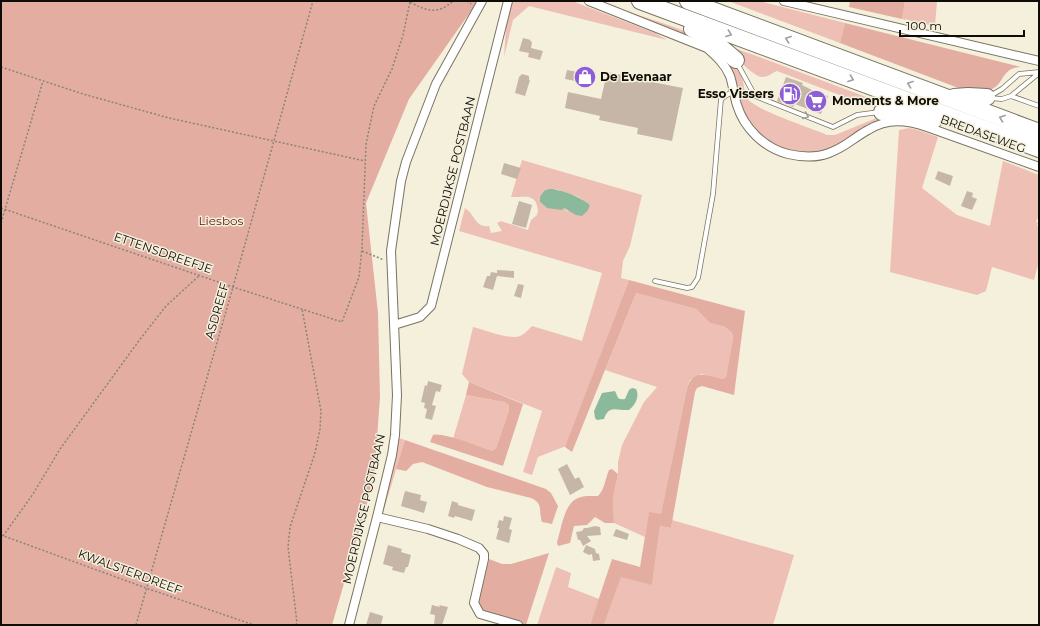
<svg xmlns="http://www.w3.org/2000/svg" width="1040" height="626" font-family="Montserrat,sans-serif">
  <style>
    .green { fill: #eebfb5; fill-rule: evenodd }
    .forest { fill: #e3ada2 }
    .water { fill: #8ab99b }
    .building { fill: #c6b6a8 }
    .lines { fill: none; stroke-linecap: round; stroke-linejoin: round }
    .lane-casing { stroke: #787362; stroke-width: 5.5 }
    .street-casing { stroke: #787362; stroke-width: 10 }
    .highway-casing { stroke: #787362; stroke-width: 18 }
    .path { stroke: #888577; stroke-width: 1.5; stroke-dasharray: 2 2; stroke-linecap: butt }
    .lane { stroke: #fff; stroke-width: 4 }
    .street { stroke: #fff; stroke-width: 8 }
    .highway { stroke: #fff; stroke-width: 16 }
    .oneway { stroke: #9f9e9b }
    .labels { text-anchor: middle; stroke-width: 3; stroke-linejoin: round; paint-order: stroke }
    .poi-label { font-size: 12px; font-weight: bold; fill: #0e0c06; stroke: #f5f0dc; text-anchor: start }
    .street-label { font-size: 12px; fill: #0e0c06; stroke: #f5f0dc }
    .park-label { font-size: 12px; fill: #5a1b10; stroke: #f5f0dc }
  </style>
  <rect width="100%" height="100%" fill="#f5f0dc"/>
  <!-- green -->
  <path class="green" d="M512,1h60l83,32 12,7 -138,-34 -16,14 -9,37 3,-44z
    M728,1h31l86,22 -5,20z
    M905,1h32l-2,25 -33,-7z
    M617,8c36,13 80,22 109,47 6,5 14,14 16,22 2,7 2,14 5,21 7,12 65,30 80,37h8l44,-18h8l-46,29 -29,8 -36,-6 -28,-25 -29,-66z
    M722,44l32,11 139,52h-18l-15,-5 -9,2 -5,-6 -4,-2 -65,-25c-5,2 -9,6 -14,6 -10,1 -32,-26 -41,-33z
    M909,128l9,2 20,7 -16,51 35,27 33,11 13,-65 36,14v40l-3,7 2,1 -1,3 2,1v34l-5,19 -42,-13 -6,24 -9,4 -87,-23 9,-142z
    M522,160l120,35 -12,51 -7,15 -2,17 8,2 -63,166 -28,11 -6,18 -9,-3 19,-61 -73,-29 -7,-8 11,-47c12,3 36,13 47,9 5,-2 8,-6 12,-10l50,15 20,-68 -143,-42 6,-23c10,6 10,20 24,18l2,7 11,-2 -5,-8 4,-2 27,9 3,-10 6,-5 1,-4c-2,-19 -13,-13 -27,-14zM556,189l23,8 11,8 -23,6 -3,-3h-17l-7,-6v-5z
    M636,293l60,16 14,14 15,4 7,6 1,5 -7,39 -3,2 -22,-5 -11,6 -3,8 -26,127 -12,-2 -4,24 -31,-14 -1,-25 5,-24v-12l4,-17 22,-43 13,-15 -52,-17z
    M466,395l38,7 5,3v5l-13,38 -4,3c-13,-5 -26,-10 -39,-12z
    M396,437l9,3 -23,76 9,-50z
    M672,520l122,35 -21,70h-169l17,-49 31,8 8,-58 11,2z
    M556,567l15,6 -3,14 31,12 -9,26h-53z"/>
  <!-- forest -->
  <path class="forest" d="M1,1h477l-69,98 -43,104 12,110 2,84 -6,82 -42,146h-331z
    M850,1h55l-3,18 -53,-12z
    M845,23l176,44c-20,1 -16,16 -29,22 -7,4 -16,3 -23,3l-129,-49z
    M629,280l116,31 -11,84 -32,-9 -5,2 -2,4 -24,136 -11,-2 -8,59 -31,-8 -17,48h-14l22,-66 28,8 9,-55 12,2 26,-126c7,-20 20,-12 36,-9l3,-2 7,-39 -1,-5 -7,-6 -15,-4 -14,-14 -60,-16 -64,159 -7,-5z
    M469,382l54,22 -20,62 -73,-24 3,-7c9,-3 48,12 59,16l4,-3 13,-38v-5l-5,-3 -38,-7z
    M405,440l141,49 5,4 7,13 -6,18 -10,-2c-4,-12 2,-18 -11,-24l-44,-11 -65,-25 -9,2 -7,7 -10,-2z
    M612,469l6,5 -5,24 1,25h-9l-10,-6 -8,8 -13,1 -4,17 -12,3 -1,-4c4,-12 7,-37 19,-43 7,-4 14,-3 22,-3 7,-7 7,-17 11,-26z
    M549,553l-23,72 -41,-12 -8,-8 12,-46 13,5h9z"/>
  <!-- water -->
  <path class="water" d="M549,189c12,0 32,8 41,16l-2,5 -6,6 -6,-1 -12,-7 -2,2 -15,-2 -7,-6v-5l4,-6z
    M632,388l4,1c4,8 -1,16 -7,21 -12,1 -20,-6 -25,9l-7,1 -2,-2 -1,-7 8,-18 13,-2c3,6 2,9 10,8l4,-9z"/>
  <!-- building -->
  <path class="building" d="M523,38l8,2 -1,1 2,1 -1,6 12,3 -3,9 -12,-3 1,-4 -10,-2z
    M567,70l26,5 -2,9 -26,-5z
    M607,72l15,3 -1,4 15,3 1,-3 46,9 -11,53 -35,-7 1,-6 -39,-8 1,-4 -35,-8 3,-16 33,7z
    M522,74l7,2v4h1l-5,16 -10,-3 4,-16z
    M786,77l17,6 -1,2 12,6 14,5 -7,18 -26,-10 -2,3 -16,-6z
    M504,163l17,5 -4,11 -16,-5z
    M938,171l15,5 -3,10 -15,-7z
    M967,191l6,2 -1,4 5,2 -5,11 -11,-4z
    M519,201l13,4 -6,23 -14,-4z
    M497,270l17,1v7l-17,-2 -4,14 -10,-3 4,-11h3l1,-4 6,1z
    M518,284l6,1 -3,13 -7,-2z
    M428,381l14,4 -2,7 -4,-1 -4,14 4,1 -4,14 -7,-2 2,-9 -3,-1 1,-5 -4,-1 4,-17 2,1z
    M567,464l8,15 4,-2 5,10 -14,8 -12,-26z
    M405,491l16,4 -1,5 7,2 -3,11 -23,-7z
    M452,501l6,2v2l17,5 -3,11 -17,-5 -1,2 -6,-2z
    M504,516l8,2 -3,11 3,1 -3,13 -13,-4 3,-11h-2l2,-8 4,1z
    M595,526l5,1 1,8 -14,1 4,5 -8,5 -3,-6h-2l-2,-8 6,-1 2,-3h3z
    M616,529l13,5 -2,6 -14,-4z
    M388,545l14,4 -1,3 10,3 -3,12h-2l-2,6 -12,-3 1,-3 -10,-3z
    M586,545l9,4 1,4 3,1 1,6 -7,1 -1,-7 -3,1 -6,-3z
    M432,605l8,2 -1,-2 9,2 -6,18h-8l1,-10 -5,-1z
    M370,612l13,4 -2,9h-15z"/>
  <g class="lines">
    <!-- lane casing -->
    <g class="lane-casing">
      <path id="lane" d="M737,63l18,33 78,31 24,-12 22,-3
        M990,96l12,-7 17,-15 20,-2
        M1011,96l28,-23
        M990,98l12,1 9,-3 28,10
        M655,281l32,7 5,-1 6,-9 15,-84 8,-95 12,-8"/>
    </g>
    <!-- street casing -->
    <g class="street-casing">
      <path id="street" d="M589,1l118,47c9,8 18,16 23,28 3,9 4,20 7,29 7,23 27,43 51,49 13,3 28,4 41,-1 17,-6 24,-15 39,-23 20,-12 38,-10 59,-3l112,40
        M784,1l255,60
        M394,325l26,-8 11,-11 77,-305
        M377,517l51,12 30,10 21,9 5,6v5l-10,44 6,11 38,11
        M349,625l28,-108 15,-62 3,-20 2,-40 -6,-144 10,-70 5,-19 30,-78 46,-83"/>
    </g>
    <!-- highway casing -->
    <g class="highway-casing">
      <path id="highway" d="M640,1l399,148
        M688,1l351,131
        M692,29c18,8 30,19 44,31
        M954,97l14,-1 19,1
        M882,112l14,-2 38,10"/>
    </g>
    <!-- path -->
    <path class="path" d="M467,1l4,3
      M410,2c16,9 28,13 43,-1
      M1,67l82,27 86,24 196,43
      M1,208l232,79 109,35 17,-45 3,-29 4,-104 8,-38 18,-37 11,-34 7,-33 -1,-1
      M1,223l42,-142
      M362,251l22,9
      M1,535l145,53 108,37
      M3,536l30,-42 27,-45 81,-111 25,-32 34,-31
      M136,625l97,-338 80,-286
      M296,625l1,-2 -9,-76 2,-20 25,-74 5,-24 1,-18 -19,-102"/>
    <!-- lane -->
    <use href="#lane" class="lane"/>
    <!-- street -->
    <use href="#street" class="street"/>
    <!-- highway -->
    <use href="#highway" class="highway"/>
  </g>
  <!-- one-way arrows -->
  <defs><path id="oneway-chevron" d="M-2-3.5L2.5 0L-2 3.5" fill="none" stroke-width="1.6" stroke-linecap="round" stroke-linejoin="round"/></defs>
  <g class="oneway">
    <use href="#oneway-chevron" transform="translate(729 34) rotate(20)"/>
    <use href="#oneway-chevron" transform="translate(788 39) rotate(-160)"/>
    <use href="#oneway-chevron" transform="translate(851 79) rotate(20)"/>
    <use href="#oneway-chevron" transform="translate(910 84) rotate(-160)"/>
    <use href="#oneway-chevron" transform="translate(806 116) rotate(22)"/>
    <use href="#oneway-chevron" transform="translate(1002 118) rotate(-160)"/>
  </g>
  <!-- icons -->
  <defs>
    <g id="shop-disc" transform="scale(1.15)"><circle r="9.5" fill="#8e5ed8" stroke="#f5f0dc"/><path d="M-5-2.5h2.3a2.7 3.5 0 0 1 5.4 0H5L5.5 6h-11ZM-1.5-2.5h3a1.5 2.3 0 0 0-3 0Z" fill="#fff"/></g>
    <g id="fuel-disc" transform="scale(1.15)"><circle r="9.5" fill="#8e5ed8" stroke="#f5f0dc"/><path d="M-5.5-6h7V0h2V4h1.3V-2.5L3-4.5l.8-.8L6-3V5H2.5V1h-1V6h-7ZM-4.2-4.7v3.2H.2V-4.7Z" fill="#fff"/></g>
    <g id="supermarket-disc" transform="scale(1.15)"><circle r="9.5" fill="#8e5ed8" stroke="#f5f0dc"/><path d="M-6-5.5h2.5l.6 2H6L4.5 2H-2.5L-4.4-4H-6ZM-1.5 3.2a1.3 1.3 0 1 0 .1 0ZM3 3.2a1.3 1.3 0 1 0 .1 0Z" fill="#fff"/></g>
  </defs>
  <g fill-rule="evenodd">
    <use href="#shop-disc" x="585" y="77"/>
    <use href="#fuel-disc" x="790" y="94"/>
    <use href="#supermarket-disc" x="816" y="101"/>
  </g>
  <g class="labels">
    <!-- poi labels -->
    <g class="poi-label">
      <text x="600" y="81">De Evenaar</text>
      <text x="774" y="98" text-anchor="end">Esso Vissers</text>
      <text x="832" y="105">Moments &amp; More</text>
    </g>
    <!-- street labels -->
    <g class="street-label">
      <text transform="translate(983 134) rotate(20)" y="4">BREDASEWEG</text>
      <text transform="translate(453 171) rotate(-76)" y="4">MOERDIJKSE POSTBAAN</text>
      <text transform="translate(163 253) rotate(19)" y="4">ETTENSDREEFJE</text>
      <text transform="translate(217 311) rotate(-74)" y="4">ASDREEF</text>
      <text transform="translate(364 509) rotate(-77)" y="4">MOERDIJKSE POSTBAAN</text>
      <text transform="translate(130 572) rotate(20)" y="4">KWALSTERDREEF</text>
    </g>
    <!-- park labels -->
    <g class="park-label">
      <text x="221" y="225">Liesbos</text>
    </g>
  </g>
  <!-- border -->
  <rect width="1040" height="626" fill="none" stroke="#0e0c06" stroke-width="4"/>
  <!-- scale -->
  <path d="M900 30v6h124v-6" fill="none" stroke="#0e0c06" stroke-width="2"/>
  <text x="906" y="30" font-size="12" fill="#0e0c06" stroke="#f5f0dc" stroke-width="3" paint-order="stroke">100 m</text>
</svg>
